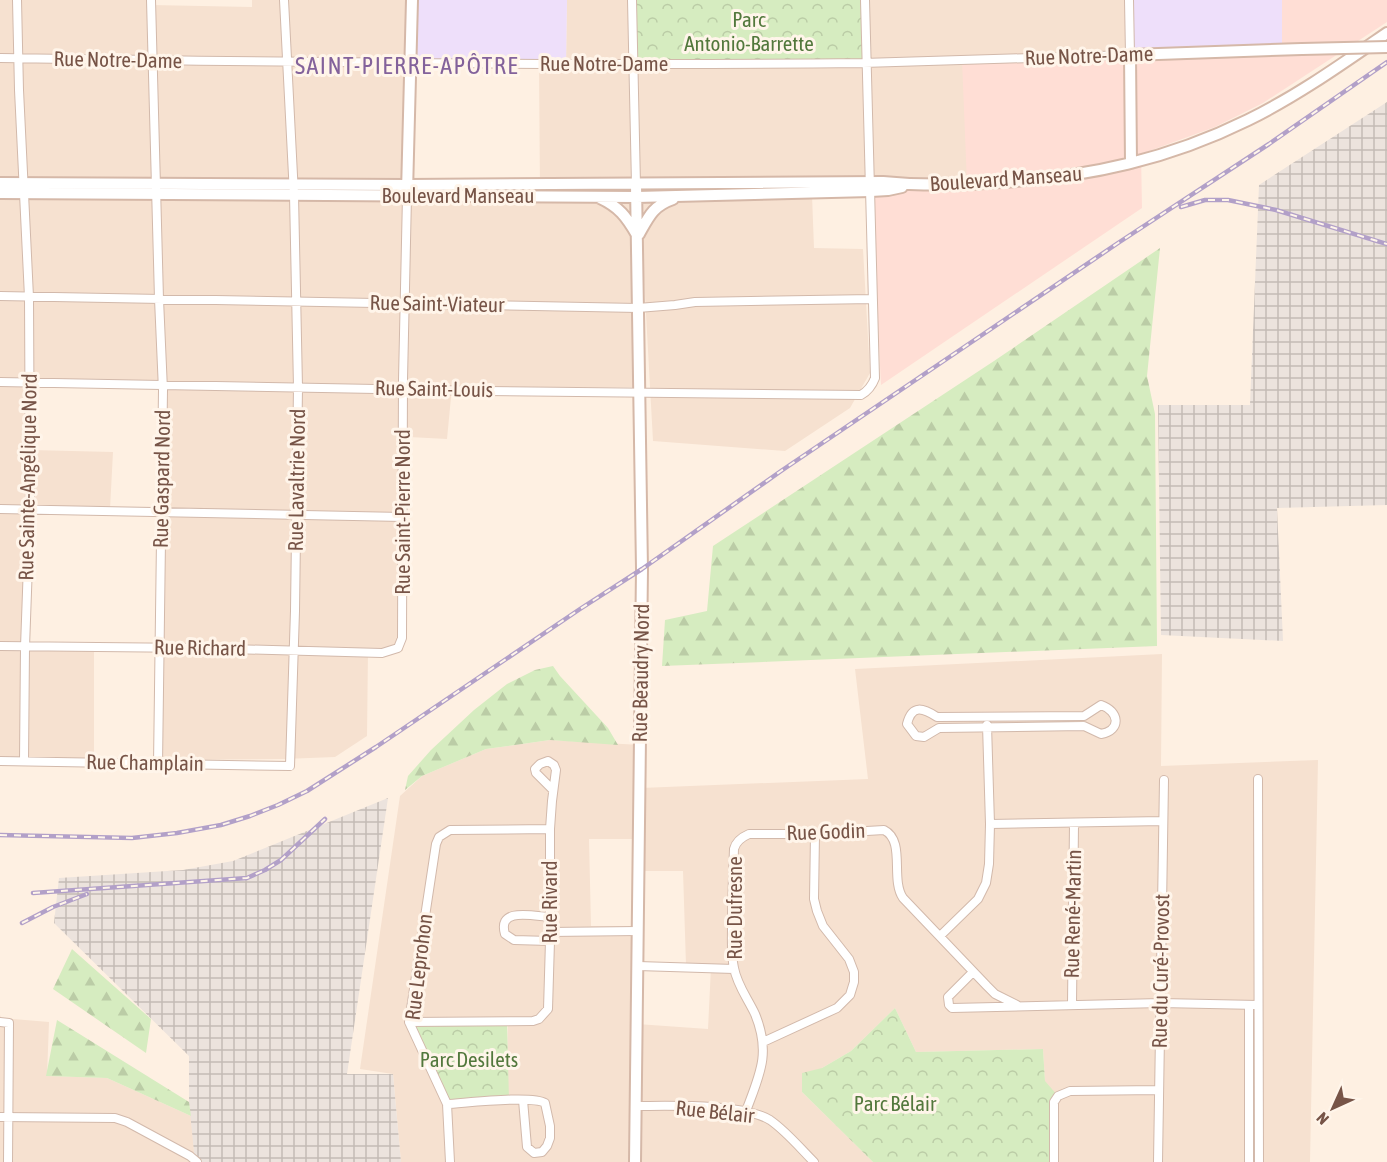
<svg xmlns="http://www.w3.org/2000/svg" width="1387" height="1162" font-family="'Asap Condensed',sans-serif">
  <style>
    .residential { fill: #f6e1d0; fill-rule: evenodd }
    .commercial { fill: #ffded5 }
    .industrial { fill: url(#industrial-grid) }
    .education { fill: #eedffa }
    .forest { fill: url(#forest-firs) }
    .park { fill: url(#park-crowns) }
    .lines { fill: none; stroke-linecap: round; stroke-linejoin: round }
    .street-casing { stroke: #d2b9ab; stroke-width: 10 }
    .secondary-casing { stroke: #d5b8a8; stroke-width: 14 }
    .street { stroke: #fff; stroke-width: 8 }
    .secondary { stroke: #fff; stroke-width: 10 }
    .rail-casing { stroke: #b2a0c8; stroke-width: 4.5 }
    .rail { stroke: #fff5ea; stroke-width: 2; stroke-dasharray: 7; stroke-linecap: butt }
    .secondary-bridge-casing { stroke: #d5b8a8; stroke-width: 14; stroke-linecap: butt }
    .secondary-bridge { stroke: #fff; stroke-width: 10 }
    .labels { text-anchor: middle; stroke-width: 6; stroke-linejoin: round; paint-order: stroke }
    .park-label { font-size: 21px; fill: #52783c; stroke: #fff5ea }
    .street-label { font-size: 21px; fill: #775447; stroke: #fff5ea }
    .quarter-label { font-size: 24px; letter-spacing: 1.5px; fill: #83629b; stroke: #fff5ea }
  </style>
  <defs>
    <pattern id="industrial-grid" width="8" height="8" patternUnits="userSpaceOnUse" patternTransform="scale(1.5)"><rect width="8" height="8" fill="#ece3dd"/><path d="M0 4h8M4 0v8" fill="none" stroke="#c4bbb5"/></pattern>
    <pattern id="forest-firs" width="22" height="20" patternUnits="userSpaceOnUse" patternTransform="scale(1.5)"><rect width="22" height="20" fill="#d6ecc0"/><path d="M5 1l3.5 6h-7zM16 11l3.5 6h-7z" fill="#bbcca6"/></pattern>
    <pattern id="park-crowns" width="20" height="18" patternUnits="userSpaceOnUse" patternTransform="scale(1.5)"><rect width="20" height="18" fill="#d6ecc0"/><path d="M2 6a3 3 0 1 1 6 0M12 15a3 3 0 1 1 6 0" fill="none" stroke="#bbcca6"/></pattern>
  </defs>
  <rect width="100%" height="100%" fill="#fef0e2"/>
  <!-- residential -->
  <path class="residential" d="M0,0h151v5l101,2v-7h163l-4,191h129l-1,-126h27l1,-65h564l1,54 -165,131 -155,10 2,53 49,1 7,124 -20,35 -65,43 -132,-10 -11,-200 -7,-43 -1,189h-182l-5,52 -38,-2 -4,77 -2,137h-35l-1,85 -32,21 -51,2 -130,1 8,-376 -131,-6v72l82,2 -3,57 -81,-2 -4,136 69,1v115l-94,-1z
    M1162,654l-1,112 157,-6 -8,402h-256l-9,-81 -2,-32 -127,3 -21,-44 -44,43 -29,17 -20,24 71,70h-472l-8,-88 -33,-5 40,-273 22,-20 64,-27 64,-9 91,5v43l227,-9 -13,-110zM589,839h52v32h42l3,94 25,2 -3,62 -71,-5 2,-98h-48zM408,1017l100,3 -2,82z
    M0,1015l1,3 48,4 -2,54 60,2 84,38 4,46h-195z"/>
  <!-- commercial -->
  <path class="commercial" d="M1282,0h105v22l-124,81 -48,24 -74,27 1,54 -261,177 -10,-194 96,-7 -5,-124 320,-14z"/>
  <!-- industrial -->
  <path class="industrial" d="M1387,102v403l-110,3 6,133 -122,-6 -3,-230h92l9,-220z
    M388,798l-41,276h46l8,88h-206l-6,-60v-46l-135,-133 5,-45 124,-8 50,-9z"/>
  <!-- education -->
  <path class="education" d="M412,0h155l-1,65 -156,-1z
    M1131,0h151v46l-150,8z"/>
  <!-- forest -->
  <path class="forest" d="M1160,248l-13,128 8,38 2,232 -495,20 3,-46 42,-9 6,-65 281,-185z
    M553,666l7,10 48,52 10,17 -68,-5 -64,9 -64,27 -17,14 3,-14 23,-26 43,-40 33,-26 28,-14z
    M72,949l79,70 -5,34 -93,-64z
    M57,1020l132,82 2,14 -84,-38 -61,-2z"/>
  <!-- park -->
  <path class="park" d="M632,0h233l1,63 -234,1z
    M895,1008l21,44 127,-3 2,32 13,15 -4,66h-181l-71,-70v-19l20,-5 29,-17z
    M507,1021l2,79 -62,4 -38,-82z"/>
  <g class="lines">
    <!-- street casing -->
    <g class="street-casing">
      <path id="street" d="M17,0l2,90 10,207 1,212 -5,138 -1,114
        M151,0l8,299 4,91 -5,374
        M632,0l4,185
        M0,58c288,4 576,8 863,5 89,-2 178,-5 267,-8l-1,-55
        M0,296l638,12 37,-3 20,-3 178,-3
        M0,382l485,9 376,4c7,-4 11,-9 14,-17l-10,-378
        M0,509l403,8
        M0,646l195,2 187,5 16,-5 4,-10 1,-258 4,-184
        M1101,705c18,6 21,25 0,29l-17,-8 -145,2 -15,9 -8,-1 -9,-12c5,-20 16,-16 30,-7l147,-1z
        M0,761l290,5 5,-155 3,-224 -4,-192 -10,-195
        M1258,779l1,383
        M990,824l173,-3
        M549,917c-16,-1 -52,-10 -44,17l9,6 36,1
        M549,932l89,-1
        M940,936l38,-37 8,-16 3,-19 1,-40 -3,-99
        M638,966l96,3
        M973,972l-25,25 1,8 3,3 209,-5 97,2
        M1072,1004l2,-180
        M1249,1005v157
        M0,1022l9,1 -1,139
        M409,1022l124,-1 6,-2 9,-10 2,-68v-112l2,-28 4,-31 -2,-5 -6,-4 -8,3 -5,5 1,4 17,17
        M763,1042l74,-34 13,-13 4,-13v-10l-5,-13 -26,-33 -6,-15 -3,-12 1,-65
        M447,1104c19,-1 85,-9 98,-1l5,23v12l-3,8 -5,6 -8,1 -7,-6 -4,-47
        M636,1106c33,0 106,-3 134,14 16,11 30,28 44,42
        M746,1111c14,-37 25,-58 9,-97 -7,-15 -18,-29 -21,-46 -3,-13 -2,-28 -2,-41 0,-26 1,-52 2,-78 2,-8 8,-12 15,-15h66l69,-4c22,11 6,49 19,68l84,88 8,8 22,11
        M0,1117l115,1 12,4 63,34 7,6
        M450,1162l-3,-58 -38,-82 27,-178 3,-7 11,-7 100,-1
        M1054,1162v-60l4,-6 12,-5 89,-1
        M1158,1162l6,-382"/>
    </g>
    <!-- secondary casing -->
    <g class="secondary-casing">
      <path id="secondary" d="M1131,163l-1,-108 172,-6
        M0,183l407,2 476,-3c40,4 79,3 119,0 87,-5 167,-23 246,-62 49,-24 94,-56 139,-87
        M407,192l5,-192
        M0,193l637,4 234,-6 17,-1 14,-3
        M600,198c19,9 26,18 37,37
        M639,234c10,-18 14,-28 34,-35
        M635,1162l7,-593 -6,-384"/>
    </g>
    <!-- street -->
    <use href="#street" class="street"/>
    <!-- secondary -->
    <use href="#secondary" class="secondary"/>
    <!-- rail casing -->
    <g class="rail-casing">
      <path id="rail" d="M1181,207l24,-7h23l48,10 111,34
        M0,835l132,3 45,-5 44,-8 29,-9 28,-11 29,-14 69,-44 204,-138 62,-40 139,-98 337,-228 151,-99 118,-82
        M33,893l214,-15 18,-8 16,-10 44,-41
        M22,923l31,-16 34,-13"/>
    </g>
    <!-- rail -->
    <use href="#rail" class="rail"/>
    <!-- secondary-bridge casing -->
    <g class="secondary-bridge-casing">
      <path id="secondary-bridge" d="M1302,49l85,-2"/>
    </g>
    <!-- secondary-bridge -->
    <use href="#secondary-bridge" class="secondary-bridge"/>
  </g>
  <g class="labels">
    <!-- park labels -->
    <g class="park-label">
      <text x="749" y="27">Parc<tspan x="749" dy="24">Antonio-Barrette</tspan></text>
      <text x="469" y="1067">Parc Desilets</text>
      <text x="895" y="1111">Parc Bélair</text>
    </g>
    <!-- street labels -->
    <g class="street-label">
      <text transform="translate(1089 56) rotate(-2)" y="7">Rue Notre-Dame</text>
      <text transform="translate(118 60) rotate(1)" y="7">Rue Notre-Dame</text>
      <text x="604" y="71">Rue Notre-Dame</text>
      <text transform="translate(1006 179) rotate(-4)" y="7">Boulevard Manseau</text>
      <text x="458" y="203">Boulevard Manseau</text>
      <text transform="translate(437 304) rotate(1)" y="7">Rue Saint-Viateur</text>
      <text transform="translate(434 389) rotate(1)" y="7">Rue Saint-Louis</text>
      <text transform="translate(28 477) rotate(-89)" y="7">Rue Sainte-Angélique Nord</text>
      <text transform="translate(162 479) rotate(-89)" y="7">Rue Gaspard Nord</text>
      <text transform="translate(297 480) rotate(-89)" y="7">Rue Lavaltrie Nord</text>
      <text transform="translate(403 512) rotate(-90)" y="7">Rue Saint-Pierre Nord</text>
      <text transform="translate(200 648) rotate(1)" y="7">Rue Richard</text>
      <text transform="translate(641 673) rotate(-89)" y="7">Rue Beaudry Nord</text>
      <text transform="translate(145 763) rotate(1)" y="7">Rue Champlain</text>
      <text transform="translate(826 832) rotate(-2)" y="7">Rue Godin</text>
      <text transform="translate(550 902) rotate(-90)" y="7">Rue Rivard</text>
      <text transform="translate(735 908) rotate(-90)" y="7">Rue Dufresne</text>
      <text transform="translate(1073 914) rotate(-89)" y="7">Rue René-Martin</text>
      <text transform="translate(419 967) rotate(-83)" y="7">Rue Leprohon</text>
      <text transform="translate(1161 971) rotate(-89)" y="7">Rue du Curé-Provost</text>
      <text transform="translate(715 1112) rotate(6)" y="7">Rue Bélair</text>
    </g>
    <!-- quarter labels -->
    <g class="quarter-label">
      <text x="407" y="74">SAINT-PIERRE-APÔTRE</text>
    </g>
  </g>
  <!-- north arrow -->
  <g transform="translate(1333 1108) rotate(225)" stroke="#fff5ea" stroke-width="4.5" paint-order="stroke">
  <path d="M0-4.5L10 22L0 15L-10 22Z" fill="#775447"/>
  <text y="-9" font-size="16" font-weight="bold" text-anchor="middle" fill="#775447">N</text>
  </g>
</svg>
